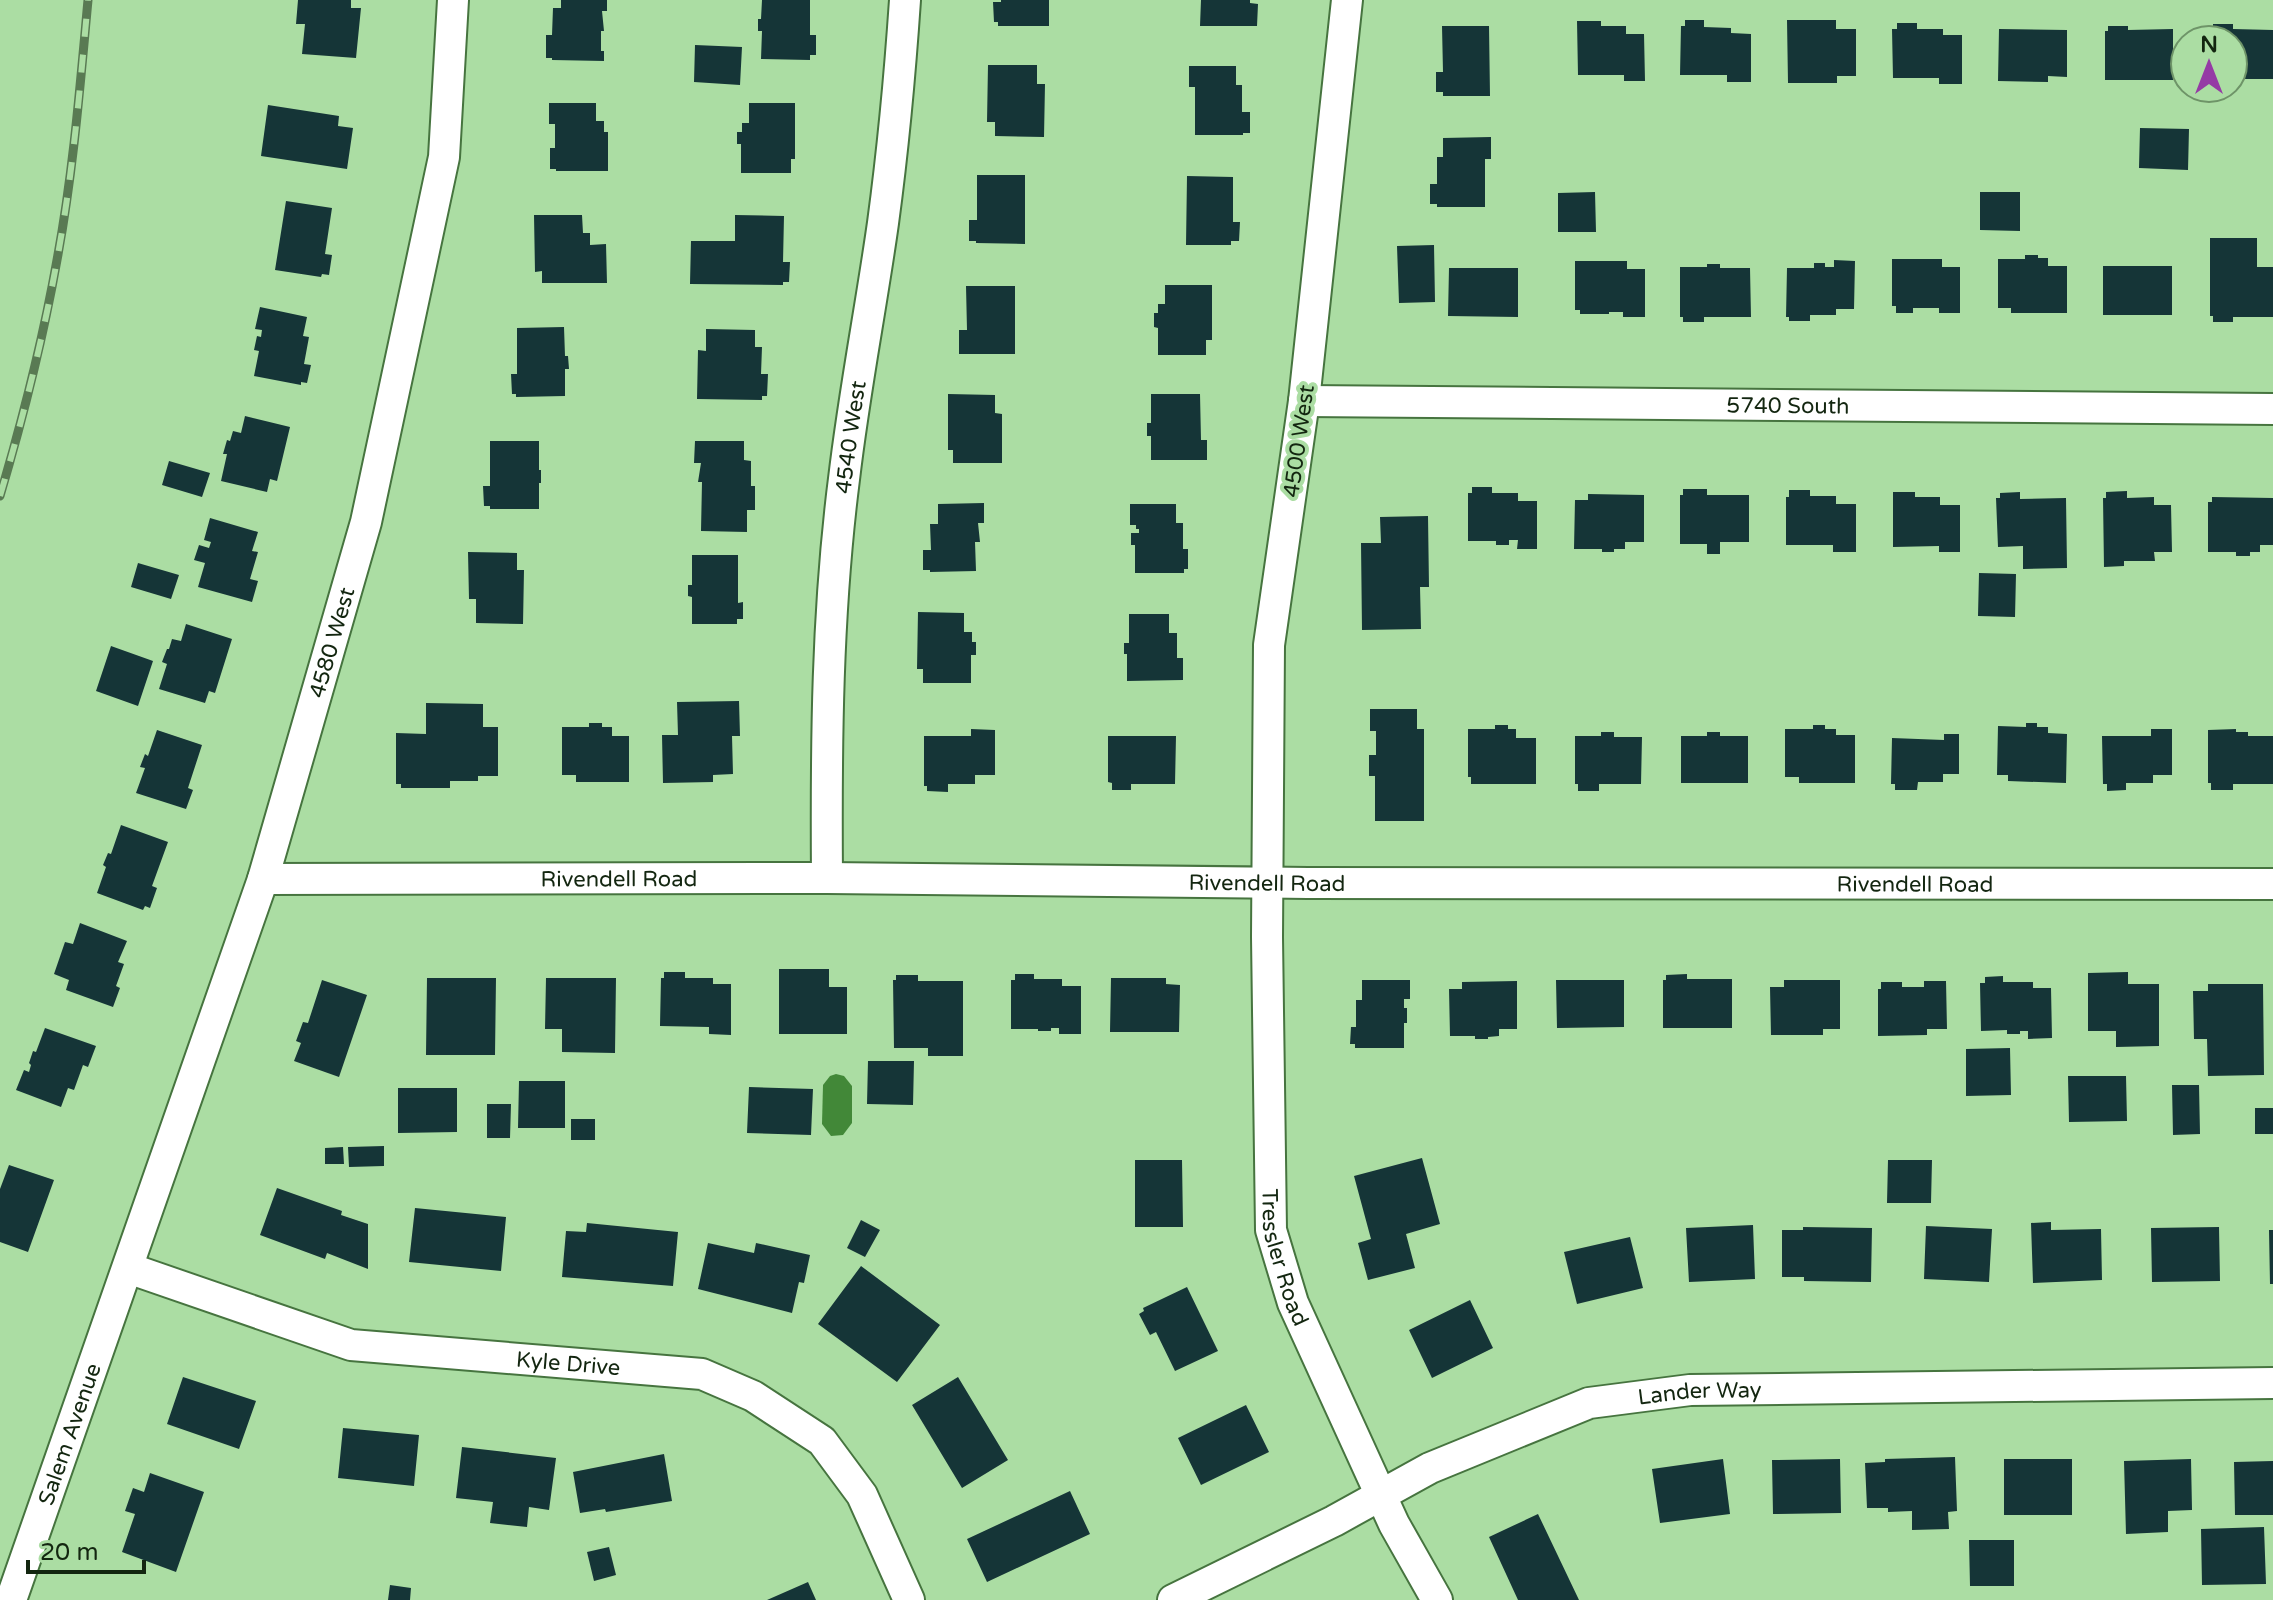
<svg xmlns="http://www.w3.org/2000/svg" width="2273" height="1600" font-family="'Varela Round',sans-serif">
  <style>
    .water { fill: #428838 }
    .building { fill: #153537 }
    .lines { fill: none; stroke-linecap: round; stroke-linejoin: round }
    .minor-casing { stroke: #46743f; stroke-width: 34 }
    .minor { stroke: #fff; stroke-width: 30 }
    .rail-casing { stroke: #597a53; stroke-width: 9 }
    .rail { stroke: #abdda3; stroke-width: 6; stroke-dasharray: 18; stroke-linecap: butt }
    .labels { text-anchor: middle; stroke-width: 8; stroke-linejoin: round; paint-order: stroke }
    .street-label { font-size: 22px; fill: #132610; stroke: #abdda3 }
  </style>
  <rect width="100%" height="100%" fill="#abdda3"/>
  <!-- water -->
  <path class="water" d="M836,1074l8,2 8,10v37l-9,12 -12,1 -9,-12 1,-39 7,-9z"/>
  <!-- building -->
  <path class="building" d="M298,0h53v8h10l-5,50 -54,-4 3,-30h-9z
    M561,0h46v11h-5l2,20h-3v20h3v10l-52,-1v-2h-6v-23h6l1,-27h8z
    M762,0h48v35h6v20h-6v5l-49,-1 1,-28h-4v-12h3z
    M1001,0h48v26h-51v-4h-4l-1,-20h8z
    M1201,0h49v3l8,1 -1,22h-57z
    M1685,20h19v7l27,1v5l20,1v48h-24v-7h-47l1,-49h4z
    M1787,20h49v9h20v47h-19v7h-49z
    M1577,21h24v5h25v8h18l1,47h-21v-6h-46z
    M1897,23h20v6h26v6h19v49h-23v-6h-46l-1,-49h5z
    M2213,24h20v5l40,1v49h-40v-39h-24v-11h4z
    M1442,26h47l1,70h-47v-4h-7v-20h7z
    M2108,26h20v4l45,-1v51h-68v-49h3z
    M1999,29l68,1v47l-19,-1v6l-50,-1z
    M695,45l47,2 -2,38 -46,-3z
    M988,65h49v19h8l-1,53 -49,-1v-14h-8z
    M1189,66h47v19h6v27h8v21h-7v2h-48v-48h-6z
    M549,103h47v18h8v11h4v39h-52v-2h-6v-21h5v-24h-6z
    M749,103h46v56h-4v14h-50v-29h-4v-12h5v-9h7z
    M268,105l71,11 -1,10 15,2 -6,41 -86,-13z
    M2140,128l49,1 -1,41 -49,-2z
    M1491,137v22h-6v48h-48v-3h-7v-20h7v-27h6v-19z
    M977,175h48v69l-49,-1v-2h-7v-21h8z
    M1187,176l46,1v45h7l-1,19h-8v4h-45z
    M1595,192l1,40h-38v-39z
    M1980,192h40v39l-40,-1z
    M286,201l46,7 -7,46 7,1 -3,20 -7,-1 -1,3 -46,-7z
    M534,215h48l1,18h7v12l16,-1 1,39h-65v-12l-7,1z
    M735,215l49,1 -1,46h7l-1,20h-6v3l-93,-1 1,-43h44z
    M2210,238h47v29h16v50h-40v5h-20v-6h-3z
    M1434,245l1,57 -36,1 -2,-57z
    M2025,255h13v3h10v8h19v47h-56v-5h-13v-49h27z
    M1892,259h50v8h18v46h-21v-5h-26v5h-17v-7h-4z
    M1834,260l21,1 -1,48h-18v6h-26v6h-21v-4h-3l1,-49h27v-5h11v4h9z
    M1575,261h52v8h18v48h-22v-5h-14v2h-29v-4h-5z
    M1707,264h13v4h30l1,49h-47v5h-21v-5h-3v-50h27z
    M2103,266h69v49h-69z
    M1449,268h69v49l-70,-1z
    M1165,285h47v55h-6v15h-48v-27l-4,-1v-14h4v-9h7z
    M966,286h49v68h-56v-24h8z
    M260,307l47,10 -4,19 6,1 -5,27 7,1 -4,18 -6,-1v3l-47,-9 5,-25 -5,-1 3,-14 4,1 1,-7 -7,-1z
    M564,327l1,29h3l1,13h-4v27l-49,1v-3h-4l-1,-20h6v-46z
    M706,329l49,1v17h7l-1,27h7l-1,22h-5v4l-65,-1 1,-49 8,1z
    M948,394l47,1v18l7,1v49h-49v-13h-5z
    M1151,394h49l1,46h6v20h-56v-24h-4v-13h4z
    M245,416l45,11 -13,54 -7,-2 -3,13 -46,-11 6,-27h-4l4,-14 3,1 3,-10 8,2z
    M490,441h49v29h2v13h-2v26h-49v-3h-6l-1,-20h7z
    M695,441h49v19l7,1v25h4v24h-8v22l-46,-1 1,-49h-4l3,-19h-7z
    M169,461l41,12 -8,24 -40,-12z
    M1472,487h20v6h26v8h19v48h-20l1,-9h-9v5h-13v-4h-28v-48h4z
    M1683,489h24v6h42v47h-29v12h-13v-10h-27v-49h3z
    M1789,490h21v6h26v8h20v48h-23v-7h-47v-48h3z
    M2127,491v7l27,-1v8h17l1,47h-18l1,9h-31v5l-20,1 -1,-69h3v-6z
    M1893,492h22v5h25v8h20v47h-21v-6l-46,1z
    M2020,492v7l46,-1 1,70 -44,1v-23l-25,1 -2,-49h4v-5z
    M1588,494l56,1v47h-19v7h-11v3h-12v-3h-28l1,-49h13z
    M2212,497l61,1v47h-13v7h-10v4h-14v-4h-28v-50h4z
    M984,503v20h-6l2,19h-5l1,29 -46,1v-2h-7v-20h8l-1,-26h8v-20z
    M1130,504h46v19h7v26h5v20h-4v4h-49v-28h-4v-12h8v-4h-3v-4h-6z
    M1428,516l1,71h-9l1,42 -59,1 -1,-87h20l-1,-26z
    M210,518l48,14 -6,19 6,1 -8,27 8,2 -6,21 -54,-15 7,-24 -11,-3 5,-15 10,3 2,-6 -7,-2z
    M468,552l49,1v17h7l-1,54 -47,-1v-24h-7z
    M692,555h46v48l5,-1v17h-6v5h-45v-27l-4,-1v-11h4z
    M138,563l41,12 -8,24 -40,-12z
    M1979,573l37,1 -1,43 -37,-1z
    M918,612l46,1v19h8v10h4v13h-5v28h-48v-14h-6z
    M1129,614h40v19h8v25h6v22l-56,1v-27h-3v-11h5z
    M186,624l46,15 -17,54 -6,-2 -4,12 -46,-14 8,-25 -5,-2 5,-13h2l3,-10 9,2z
    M111,646l42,15 -15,45 -42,-15z
    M739,701l1,35h-8l1,38 -20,1v7l-50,1 -1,-48h16l-1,-33z
    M426,703l57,1v23h15v49h-20v5h-28v7h-49v-4h-5v-51l30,1z
    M1370,709h47v20h7v92h-49v-45h-6v-21h7v-24h-6z
    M589,723h13v4h10v9h17v46h-53v-7h-14v-48h27z
    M2026,723h11v4h11v6l19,1 -1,49 -58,-2v-6h-11l1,-49 28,1z
    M1495,725h13v4h8v9h20v46h-65v-7h-3v-48h27z
    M1813,725h12v4h11v6h19v48h-56v-6h-14v-48h28z
    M971,729l24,1v45h-20v9h-27v8l-21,-1v-5h-3v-50h47z
    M2151,729h21v46h-19v8h-27v7l-19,1v-7h-4l-1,-48h49z
    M2236,729v3h12v4h25v48h-40v6h-22v-7h-3v-53z
    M157,730l45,15 -14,43 5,2 -7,19 -50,-16 9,-25 -5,-1 5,-13 3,2z
    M1601,732h13v5h28l-1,47h-42v7h-21v-7h-3v-48h26z
    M1707,732h13v4h28v47h-67v-47h26z
    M1944,734h15v40h-16v8h-25l-1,8h-22v-6h-4l1,-46 52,2z
    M1108,736h68l-1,48h-44v6h-19v-7l-4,-1z
    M121,825l47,17 -16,44 5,2 -7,20 -5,-2 -2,4 -46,-17 9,-26 -3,-2 5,-12 3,1z
    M80,923l47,18 -9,21 6,2 -8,22 4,2 -7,19 -47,-17 3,-10 -15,-6 11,-32 8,2z
    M779,969h50v18h18v47h-68z
    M664,972h21v6h28v6h18v51l-22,-1v-7l-49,-1 1,-48h3z
    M2128,972v12h31v62l-43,1v-16h-28v-58z
    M1015,974h19v5h28v7h19v48h-22v-6h-8v3h-13v-2h-27v-49h4z
    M1687,974v5h45v49h-69v-48h3v-5z
    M896,975h22v6h45v75h-35v-8h-34l-1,-68h3z
    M2003,976v6h30v6h18l1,50 -24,1v-8h-8v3h-13v-4l-26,1 -1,-48h5v-6z
    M427,978h69l-1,77h-69z
    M546,978h70l-1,75 -53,-1v-23h-17z
    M1111,978h55v6l14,1 -1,47h-69z
    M322,980l45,15 -28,82 -45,-16 7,-18 -5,-2 7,-19 5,1z
    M1362,980h48v19h-6v9h3v15h-3v25h-49v-4h-5l1,-17h5v-27h6z
    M1556,980h68v47l-67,1z
    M1784,980h56v49h-17v6h-52l-1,-48h14z
    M1517,981v48h-18v7l-11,1v2h-13v-3h-25l-1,-47h13v-7z
    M1924,981h22l1,48h-20v6l-49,1v-47h3v-7h21v5h22z
    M2208,984h55l1,91 -56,1 -1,-37h-13l-1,-48h15z
    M45,1028l51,18 -8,21 -5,-2 -9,25 -6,-2 -7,19 -45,-17 8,-20 5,2 2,-7 -2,-2 4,-12 3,1z
    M2010,1048l1,47 -45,1v-47z
    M868,1061h46l-1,44 -46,-1z
    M2068,1076h58l1,45 -58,1z
    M519,1081h46v47h-47z
    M2172,1085h27l1,49 -27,1z
    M749,1087l64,2 -2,46 -64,-2z
    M398,1088h59v44l-59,1z
    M487,1104h24l-1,34h-23z
    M2255,1108h18v26h-18z
    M571,1119h24v21h-24z
    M384,1146v20l-35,1 -1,-20z
    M343,1147l1,17h-19v-16z
    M1422,1158l18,66 -34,10 9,34 -47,12 -10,-37 13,-4 -17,-63z
    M1135,1160h47l1,67h-48z
    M1888,1160h44l-1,43h-44z
    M9,1165l45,15 -26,72 -28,-10v-53z
    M277,1188l65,23 -1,4 27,9v45l-41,-16 -2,6 -65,-24z
    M415,1208l91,9 -5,54 -92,-9z
    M861,1220l19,10 -15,27 -18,-9z
    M2051,1222v8l50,-1 1,51 -69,3 -2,-60z
    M587,1223l91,9 -5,54 -111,-9 4,-46 20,1z
    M1753,1225l2,54 -66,3 -3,-54z
    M1926,1226l66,3 -3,53 -65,-3z
    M1803,1227l69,1 -1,54 -67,-1v-4h-22v-47h21z
    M2219,1227l1,54 -68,1 -1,-54z
    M2269,1230h4v54h-3z
    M1630,1237l13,51 -66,16 -13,-52z
    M708,1243l46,10 2,-10 54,12 -6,28 -5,-1 -7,31 -94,-24z
    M861,1266l79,59 -43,57 -79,-58z
    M1187,1287l31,64 -43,20 -19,-39 -6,3 -11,-21 5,-3 -1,-3z
    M1470,1300l23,48 -61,30 -23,-48z
    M183,1377l73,24 -17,48 -72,-25z
    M958,1377l50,83 -46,28 -50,-83z
    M1246,1405l23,47 -68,33 -23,-47z
    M343,1428l76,7 -5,51 -76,-8z
    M462,1447l94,11 -7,52 -20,-3 -2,20 -37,-4 3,-21 -37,-4z
    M664,1454l8,47 -66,11 -1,-3 -25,4 -7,-41z
    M1955,1457l2,54 -9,1 1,17 -37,1v-19l-24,1v-4h-21l-2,-45 20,-1v-3z
    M1723,1459l7,55 -70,9 -8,-54z
    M1840,1459l1,54 -68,1 -1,-54z
    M2004,1459h68v56h-68z
    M2191,1459l1,51 -24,1v21l-42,2 -2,-73z
    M2273,1461v54h-38l-1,-53z
    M150,1473l54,19 -28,80 -54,-20 13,-38 -10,-3 8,-23 11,4z
    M1070,1491l20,43 -103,48 -20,-43z
    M1538,1514l41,86h-61l-29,-63z
    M2264,1527l2,57 -64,1 -1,-56z
    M1969,1540h45v46h-44z
    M609,1547l7,28 -22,6 -7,-29z
    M808,1582l8,18h-49z
    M390,1585l21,3 -1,12h-22z"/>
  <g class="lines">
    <!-- minor casing -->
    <g class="minor-casing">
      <g id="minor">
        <path id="s1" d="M1347,0l-43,401 -35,244 -2,292 4,293 22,73 101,221 43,76"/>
        <path id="s2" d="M1304,401l969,8"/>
        <path id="s3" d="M827,878c-1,-134 0,-266 17,-399 10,-86 27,-171 39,-256 10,-74 17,-149 22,-223"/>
        <path id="s4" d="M263,879l564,-1 481,5 965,1"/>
        <path id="s5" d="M128,1268l223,77 351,29 51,22 69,45 40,54 47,105"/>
        <path id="s6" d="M11,1600l252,-721 103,-357 78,-365 9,-157"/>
        <path id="s7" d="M1173,1600l161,-79 96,-53 159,-65 101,-13 583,-7"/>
      </g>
    </g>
    <!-- minor -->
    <use href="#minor" class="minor"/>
    <!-- rail casing -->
    <g class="rail-casing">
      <path id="rail" d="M0,496c23,-78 43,-157 57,-236 16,-86 23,-173 31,-260"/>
    </g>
    <!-- rail -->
    <use href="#rail" class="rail"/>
  </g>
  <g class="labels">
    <!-- street labels -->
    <g class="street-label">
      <text dy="8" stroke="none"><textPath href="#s2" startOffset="484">5740 South</textPath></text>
      <text dy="8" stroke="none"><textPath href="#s3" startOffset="442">4540 West</textPath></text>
      <text transform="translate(1298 441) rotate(-82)" y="8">4500 West</text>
      <text dy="8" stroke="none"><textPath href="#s6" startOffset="1010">4580 West</textPath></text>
      <text dy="8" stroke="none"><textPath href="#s4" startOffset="356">Rivendell Road</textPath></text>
      <text dy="8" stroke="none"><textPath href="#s4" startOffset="1004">Rivendell Road</textPath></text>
      <text dy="8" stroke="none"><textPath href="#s4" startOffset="1652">Rivendell Road</textPath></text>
      <text dy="8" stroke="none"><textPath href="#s1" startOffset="1264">Tressler Road</textPath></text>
      <text dy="8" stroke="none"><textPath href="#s5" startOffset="454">Kyle Drive</textPath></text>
      <text dy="8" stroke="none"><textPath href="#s7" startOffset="572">Lander Way</textPath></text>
      <text dy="8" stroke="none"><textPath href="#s6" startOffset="176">Salem Avenue</textPath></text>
    </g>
  </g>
  <!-- north arrow -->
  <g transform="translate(2209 64)"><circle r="38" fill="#abdda3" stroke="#6e9468" stroke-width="2"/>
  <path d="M0-6L14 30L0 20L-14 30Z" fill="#953ba5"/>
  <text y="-12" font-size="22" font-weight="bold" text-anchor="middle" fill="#132610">N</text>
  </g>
  <!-- scale -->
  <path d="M28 1560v12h116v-12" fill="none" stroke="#132610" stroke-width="4"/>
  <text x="40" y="1560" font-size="24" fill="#132610" stroke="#abdda3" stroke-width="6" paint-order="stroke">20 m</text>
</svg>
